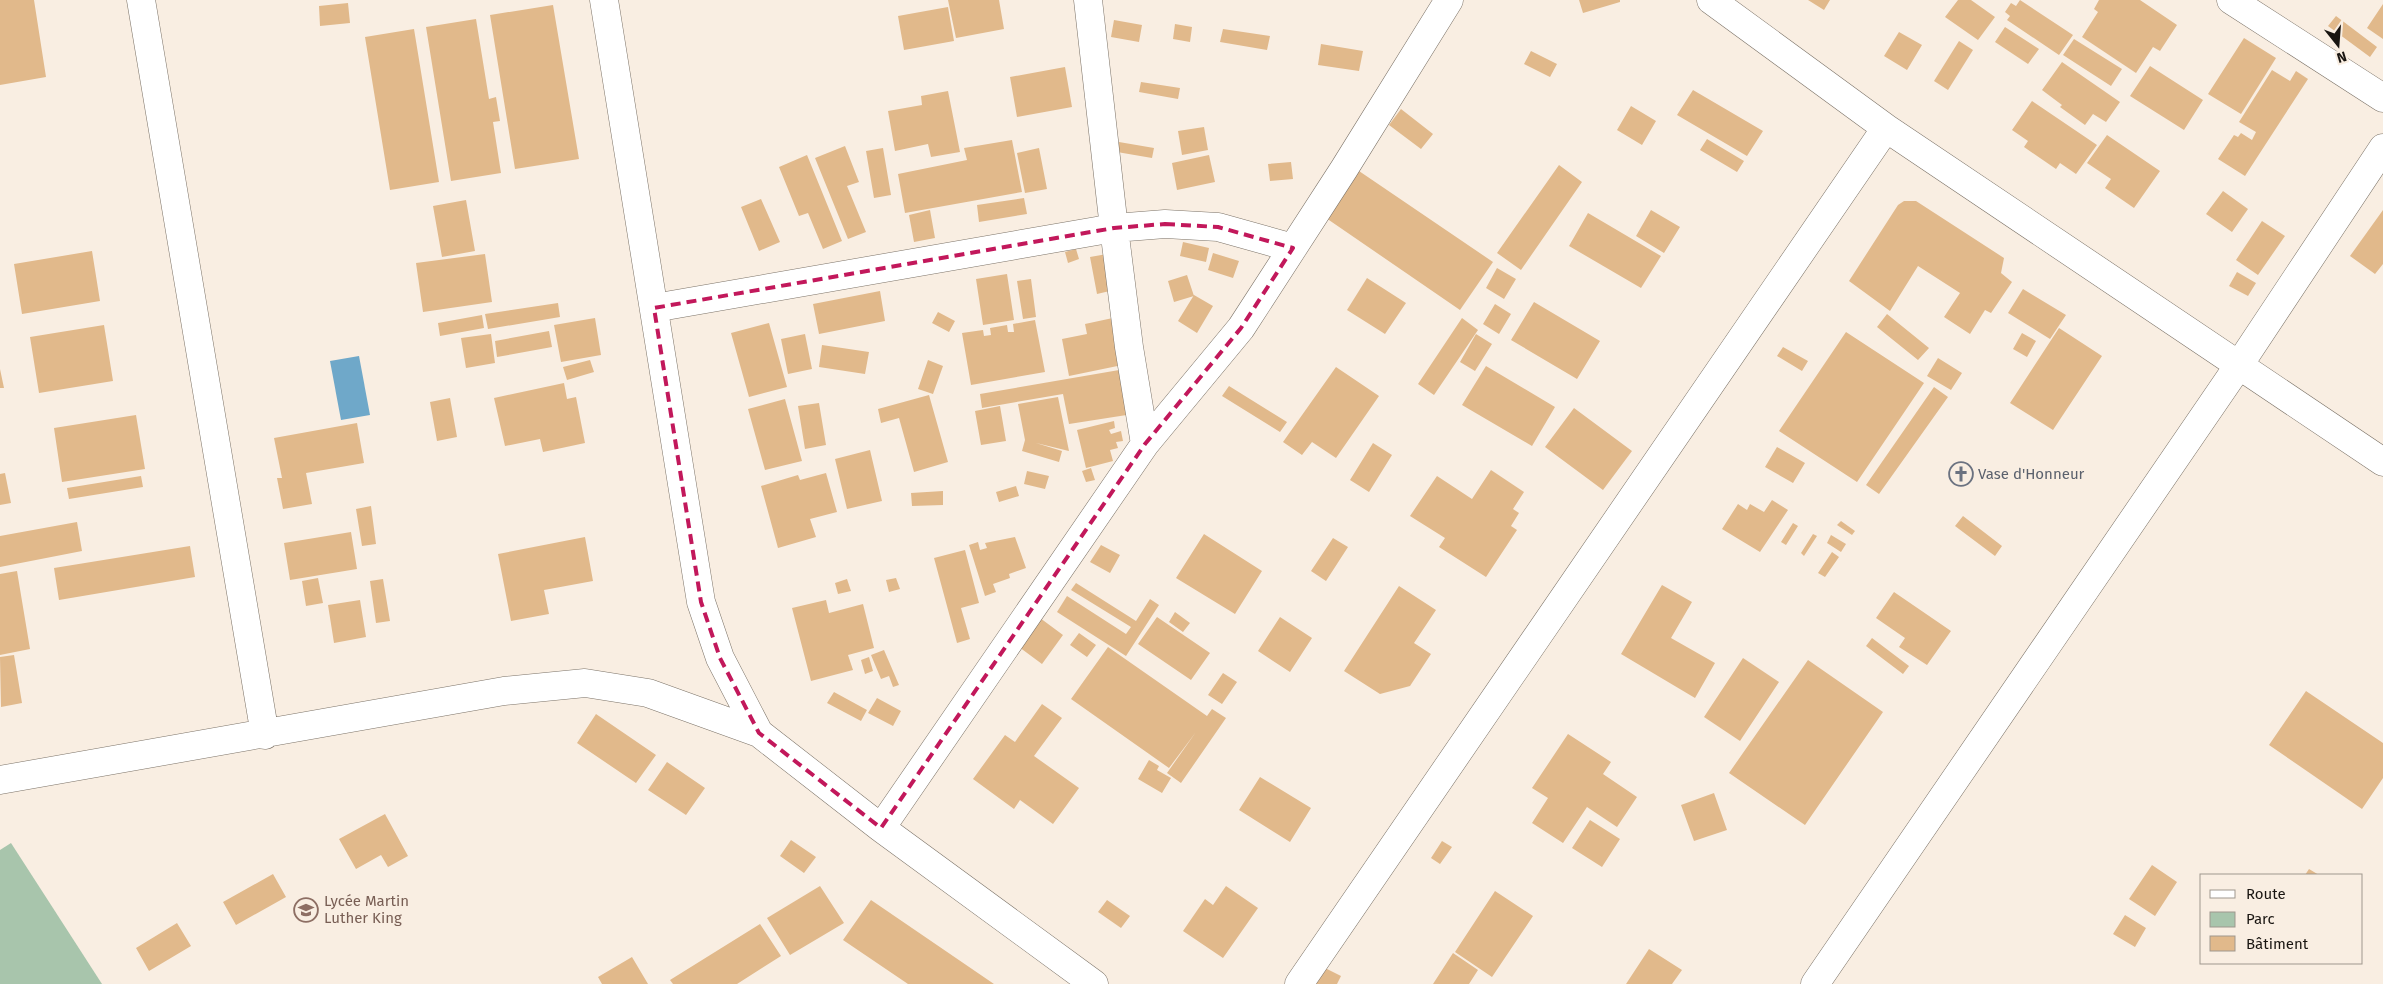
<svg xmlns="http://www.w3.org/2000/svg" width="2383" height="984" font-family="'Fira Sans',sans-serif">
  <style>
    .green { fill: #a8c5ac }
    .water { fill: #6fa8c9 }
    .building { fill: #e1b98b }
    .lines { fill: none; stroke-linecap: round; stroke-linejoin: round }
    .minor-casing { stroke: #7c7368; stroke-width: 29 }
    .minor { stroke: #fff; stroke-width: 28 }
    .marked { fill: none; stroke: #c2185b; stroke-width: 4; stroke-dasharray: 10 6; stroke-linejoin: round }
    .labels { text-anchor: middle; stroke-width: 4.5; stroke-linejoin: round; paint-order: stroke }
    .worship-label { font-size: 15px; fill: #5b616d; stroke: #f9eee2; text-anchor: start }
    .education-label { font-size: 15px; fill: #785e54; stroke: #f9eee2; text-anchor: start }
  </style>
  <rect width="100%" height="100%" fill="#f9eee2"/>
  <!-- green -->
  <path class="green" d="M11,843l91,141h-102v-134z"/>
  <!-- water -->
  <path class="water" d="M359,356l11,59 -29,5 -11,-59z"/>
  <!-- building -->
  <path class="building" d="M0,0h34l12,77 -46,8z
    M948,0h51l5,29 -48,9z
    M1579,0h41v2l-37,11z
    M1808,0h22l-6,10z
    M1958,0h13l24,17 -17,23 -33,-23z
    M2020,0l53,35 -14,20 -52,-35 3,-4 -5,-4 6,-9 5,3z
    M2099,0h41l37,25 -17,26 -7,-4 -17,26 -54,-36 16,-25 -4,-3z
    M348,3l2,20 -30,3 -1,-20z
    M2383,4v35l-16,-11z
    M553,5l26,154 -64,10 -25,-154z
    M948,7l6,34 -50,9 -6,-34z
    M2336,16l41,31 -7,10 -42,-31z
    M476,19l13,80 7,-2 4,24 -7,1 8,51 -50,8 -25,-154z
    M1114,20l28,5 -3,17 -28,-5z
    M1175,24l17,3 -2,15 -17,-3z
    M2005,27l34,22 -11,15 -33,-22z
    M414,29l25,153 -49,8 -25,-153z
    M1223,29l47,7 -3,14 -47,-8z
    M1899,32l23,13 -15,25 -23,-14z
    M2244,38l32,20 -35,56 -33,-20z
    M2074,39l48,30 -11,17 -48,-31z
    M1959,41l14,9 -25,40 -14,-9z
    M1321,44l42,7 -4,20 -41,-6z
    M1531,51l26,13 -7,13 -26,-13z
    M2062,62l58,40 -14,20 -13,-8 -8,11 -25,-18 2,-2 -20,-15z
    M2150,66l53,34 -19,30 -54,-34z
    M1065,67l7,40 -55,10 -7,-40z
    M2272,70l18,11 6,-10 12,8 -63,97 -27,-17 16,-24 4,2 3,-4 11,7 4,-8 -17,-10z
    M1141,82l39,6 -2,11 -39,-7z
    M1693,90l70,41 -16,25 -70,-41z
    M948,91l12,61 -29,5 -3,-13 -33,7 -7,-40 34,-6 -1,-9z
    M2032,101l65,44 -21,29 -16,-11 -4,6 -32,-22 4,-6 -16,-11z
    M1631,106l25,15 -14,24 -25,-15z
    M1401,109l32,25 -12,15 -32,-24z
    M1204,127l4,23 -26,5 -4,-24z
    M2107,135l53,36 -26,37 -29,-20 6,-9 -24,-16z
    M1707,139l37,22 -7,11 -37,-22z
    M1012,140l10,52 -117,21 -7,-39 69,-14 -3,-12z
    M1119,142l35,6 -2,10 -35,-6z
    M845,146l14,36 -12,4 19,46 -18,7 -33,-81z
    M883,148l8,47 -17,3 -8,-47z
    M1039,148l8,41 -22,4 -8,-40z
    M807,155l35,86 -19,8 -15,-36 -9,3 -20,-49z
    M1209,155l6,27 -38,8 -5,-27z
    M1291,162l2,17 -23,2 -2,-17z
    M1559,165l23,17 -61,88 -24,-17z
    M1359,171l134,91 -33,48 -134,-92z
    M2223,191l25,18 -16,23 -26,-18z
    M1024,198l3,16 -48,8 -2,-17z
    M761,199l19,43 -21,9 -18,-44z
    M466,200l9,51 -33,6 -9,-51z
    M1904,201h12l88,57 -3,15 11,9 -21,31 -6,-3 -15,24 -26,-17 16,-24 -42,-27 -28,45 -41,-30 49,-76z
    M930,210l5,28 -21,4 -5,-27z
    M1651,210l29,17 -16,26 -28,-17z
    M2383,210v54l-8,10 -25,-18z
    M1588,213l73,43 -20,32 -72,-42z
    M2262,221l23,15 -27,39 -22,-15z
    M1183,242l26,6 -3,14 -26,-6z
    M1076,249l3,10 -11,4 -3,-11z
    M92,251l8,50 -78,13 -8,-50z
    M1213,253l26,8 -6,17 -25,-8z
    M485,254l7,48 -69,10 -7,-49z
    M1107,254l7,36 -17,4 -7,-37z
    M1497,268l19,11 -12,20 -18,-11z
    M2237,272l19,11 -8,13 -19,-10z
    M1007,274l7,46 -31,5 -7,-46z
    M1187,275l7,21 -20,6 -6,-21z
    M1367,278l39,25 -21,31 -38,-24z
    M1031,279l5,38 -13,2 -6,-38z
    M2023,289l43,26 -16,24 -42,-26z
    M880,291l5,30 -66,13 -6,-30z
    M1194,295l19,11 -16,27 -19,-12z
    M1534,302l66,39 -23,38 -66,-39z
    M558,303l2,14 -72,12 -3,-15z
    M1495,304l16,10 -12,20 -16,-10z
    M938,312l17,9 -6,11 -17,-9z
    M1887,314l42,34 -11,12 -41,-33z
    M482,315l2,13 -44,8 -2,-13z
    M1122,316l10,47 -63,13 -7,-37 25,-5 -2,-10z
    M595,318l6,37 -40,7 -7,-37z
    M1462,318l16,12 -44,65 -16,-11z
    M1035,320l10,52 -74,13 -9,-52 21,-3 1,6 7,-1 -1,-7 17,-3 1,7h6l-1,-8z
    M769,323l18,64 -38,10 -18,-64z
    M104,325l9,56 -74,12 -9,-56z
    M2059,328l43,28 -49,74 -43,-27z
    M549,331l3,16 -55,10 -2,-16z
    M1846,332l78,51 -67,99 -78,-51z
    M2022,333l14,8 -9,16 -14,-8z
    M491,334l4,29 -29,5 -5,-30z
    M805,334l7,35 -24,5 -7,-35z
    M1476,334l16,10 -17,27 -15,-9z
    M822,345l47,7 -4,22 -46,-7z
    M1783,347l25,14 -6,10 -25,-15z
    M1938,358l24,15 -11,17 -24,-14z
    M590,360l4,12 -27,8 -4,-13z
    M928,360l15,6 -10,28 -15,-5z
    M1486,366l69,41 -23,39 -70,-41z
    M1336,367l43,29 -43,62 -24,-16 -10,13 -19,-13z
    M0,369l4,19h-4z
    M1125,369l8,45 -64,10 -6,-30 -81,14 -2,-14z
    M564,383l3,16 9,-2 9,46 -42,9 -3,-13 -35,7 -11,-48z
    M1229,386l58,36 -7,10 -58,-36z
    M1934,387l14,10 -69,97 -13,-9z
    M929,395l19,67 -34,10 -15,-54 -18,5 -3,-14z
    M1058,397l11,54 -33,-8 26,8 -3,11 -37,-11 3,-11 -7,-36z
    M450,398l7,39 -20,4 -7,-39z
    M785,399l17,62 -37,9 -17,-61z
    M819,403l7,42 -21,4 -7,-43z
    M1000,406l6,35 -25,4 -6,-34z
    M1574,408l58,43 -29,39 -58,-43z
    M136,415l9,54 -83,13 -8,-54z
    M1114,421l1,7 -6,2 2,4 10,-3 2,10 -7,1 2,6 -8,2 3,11 -27,7 -9,-38z
    M357,423l7,40 -58,10 6,31 -29,5 -6,-31h5l-8,-40z
    M1373,443l19,12 -23,37 -19,-12z
    M1777,447l28,16 -12,20 -28,-16z
    M870,450l12,51 -35,8 -12,-50z
    M1091,468l4,12 -9,2 -4,-11z
    M1491,470l33,22 -11,17 6,4 -8,13 6,4 -31,47 -47,-30 6,-9 -35,-22 27,-40 35,23z
    M1027,471l22,5 -4,13 -21,-5z
    M5,473l6,30 -11,2v-31z
    M826,473l11,39 -27,7 6,18 -38,11 -17,-62 37,-11 2,5z
    M141,476l2,11 -74,12 -2,-11z
    M1016,486l3,10 -20,6 -3,-10z
    M943,491v14l-31,1 -1,-13z
    M1772,500l16,10 -28,42 -38,-23 16,-25 9,6 3,-6 14,8z
    M371,506l5,38 -14,2 -6,-37z
    M1963,516l39,30 -7,10 -40,-30z
    M1841,521l14,10 -3,4 -15,-10z
    M77,522l5,29 -82,16v-31z
    M1793,523l5,3 -12,19 -5,-3z
    M351,532l6,37 -67,11 -6,-37z
    M1204,534l58,37 -27,43 -59,-36z
    M1813,534l4,2 -13,20 -3,-3z
    M1831,535l15,9 -5,8 -14,-9z
    M585,537l8,44 -49,9 5,24 -38,7 -13,-67z
    M1015,537l11,31 -17,6 1,4 -17,6 3,8 -11,4 -16,-51 9,-3 2,8 7,-2 -2,-5z
    M1333,538l15,9 -22,34 -15,-10z
    M1101,545l19,10 -10,18 -20,-11z
    M190,546l5,31 -136,23 -5,-32z
    M965,550l14,53 -18,5 9,31 -13,4 -23,-85z
    M1832,552l7,5 -14,20 -7,-4z
    M17,571l13,78 -30,6v-81z
    M318,578l5,25 -17,3 -4,-25z
    M896,578l4,11 -11,3 -3,-12z
    M383,579l7,42 -14,2 -6,-42z
    M847,579l4,12 -13,3 -3,-11z
    M1076,583l60,38 14,-22 9,6 -33,51 -69,-44 10,-16 59,38 5,-7 -60,-37z
    M1662,585l30,17 -21,36 44,25 -20,35 -74,-44z
    M1399,586l37,24 -22,33 17,11 -21,32 -30,8 -36,-23z
    M1894,592l57,39 -24,34 -28,-18 6,-9 -29,-20z
    M360,600l6,37 -32,6 -6,-38z
    M826,600l3,13 34,-9 11,44 -26,7 5,15 -42,11 -19,-73z
    M1175,612l15,11 -7,9 -14,-10z
    M1157,617l53,36 -19,27 -53,-36z
    M1280,617l32,21 -22,34 -32,-21z
    M1040,618l23,17 -21,29 -23,-17z
    M1079,633l17,12 -9,12 -17,-12z
    M1872,638l37,28 -6,8 -37,-28z
    M1108,647l99,69 5,-7 14,9 -45,65 -14,-10 29,-41 -27,36 -98,-69z
    M884,650l15,35 -6,2 -4,-11 -8,3 -10,-24z
    M14,655l8,48 -21,4 -1,-50z
    M869,657l4,14 -8,3 -4,-14z
    M1743,658l36,24 -39,59 -36,-24z
    M1808,660l75,52 -78,113 -76,-52z
    M1223,673l14,9 -15,22 -14,-9z
    M2306,691l77,52v35l-21,31 -93,-64z
    M834,692l33,18 -6,11 -34,-18z
    M877,698l24,13 -8,15 -25,-13z
    M1042,704l20,14 -28,38 45,32 -26,36 -33,-24 -6,9 -41,-30 32,-44 10,7z
    M596,714l60,41 -20,28 -59,-40z
    M1568,734l43,28 -8,12 34,23 -20,30 -30,-20 -24,36 -31,-20 16,-25 -16,-10z
    M1149,760l10,6 -2,4 14,8 -9,15 -24,-14z
    M667,762l38,26 -19,27 -38,-25z
    M1260,777l51,31 -21,34 -51,-32z
    M1714,793l13,37 -33,11 -13,-36z
    M385,814l23,42 -20,11 -7,-12 -25,14 -17,-30z
    M1590,820l30,19 -18,28 -30,-19z
    M791,840l25,17 -12,16 -24,-17z
    M1442,841l10,6 -12,17 -9,-6z
    M2152,865l25,17 -22,34 -26,-17z
    M2309,869l10,6h-14z
    M273,874l13,23 -50,28 -13,-23z
    M820,886l24,37 -54,32 -23,-37z
    M1226,886l32,22 -35,50 -40,-27 22,-32 8,6z
    M1495,891l38,25 -41,61 -37,-25z
    M871,900l123,84h-86l-65,-44z
    M1107,900l23,16 -9,12 -23,-16z
    M2125,915l21,13 -11,19 -22,-13z
    M177,923l14,23 -42,25 -13,-23z
    M760,924l21,32 -44,28h-64l-3,-4z
    M1649,949l33,21 -10,14h-46z
    M1453,953l25,17 -9,14h-36z
    M632,957l16,27h-46l-4,-7z
    M1325,968l16,8 -4,8h-21z"/>
  <g class="lines">
    <!-- minor casing -->
    <g class="minor-casing">
      <path id="minor" d="M141,0l124,735
        M604,0l97,602 19,56 39,75
        M1711,0l175,128 497,334
        M2231,0l152,98
        M654,308l460,-80 -26,-228
        M1145,444l-16,-97 -15,-119 51,-4 53,3 75,21
        M0,780l504,-89 81,-8 63,10 111,40 122,95 213,156
        M881,828l264,-384 96,-116 103,-159 105,-169
        M1299,984l587,-856
        M1815,984l424,-619 144,-217"/>
    </g>
    <!-- minor -->
    <use href="#minor" class="minor"/>
  </g>
  <!-- marked area -->
  <path class="marked" d="M1165,224l53,3 75,21 -52,80 -96,116 -264,384 -122,-95 -39,-75 -19,-56 -47,-294 460,-80z"/>
  <!-- icons -->
  <defs>
    <g id="church-ring" transform="scale(1.25)"><circle r="9.5" fill="#f9eee2" stroke="#6b7280" stroke-width="1.5"/><path d="M-1.2-6h2.4v3.5h3.3v2.4h-3.3V6h-2.4V-.1h-3.3v-2.4h3.3Z" fill="#6b7280"/></g>
    <g id="school-ring" transform="scale(1.25)"><circle r="9.5" fill="#f9eee2" stroke="#8d6e63" stroke-width="1.5"/><path d="M0-5L7-2L0 1L-7-2ZM-4 1L0 2.5L4 1V4Q0 6-4 4Z" fill="#8d6e63"/></g>
  </defs>
  <g fill-rule="evenodd">
    <use href="#church-ring" x="1961" y="474"/>
    <use href="#school-ring" x="306" y="910"/>
  </g>
  <g class="labels">
    <!-- worship labels -->
    <g class="worship-label">
      <text x="1978" y="479">Vase d'Honneur</text>
    </g>
    <!-- education labels -->
    <g class="education-label">
      <text x="324" y="906">Lycée Martin<tspan x="324" dy="17">Luther King</tspan></text>
    </g>
  </g>
  <!-- legend -->
  <rect x="2200" y="874" width="162" height="90" fill="#f9eee2" stroke="#9f978e"/>
  <rect x="2210" y="890" width="25" height="8" fill="#ffffff" stroke="#9f978e"/>
  <text x="2246" y="899" font-size="15" fill="#191511">Route</text>
  <rect x="2210" y="912" width="25" height="15" fill="#a8c5ac" stroke="#9f978e"/>
  <text x="2246" y="924" font-size="15" fill="#191511">Parc</text>
  <rect x="2210" y="936" width="25" height="15" fill="#e1b98b" stroke="#9f978e"/>
  <text x="2246" y="949" font-size="15" fill="#191511">Bâtiment</text>
  <!-- north arrow -->
  <g transform="translate(2338 45) rotate(163)" stroke="#f9eee2" stroke-width="4" paint-order="stroke">
  <path d="M0-4L9 19L0 12L-9 19Z" fill="#191511"/>
  <text y="-8" font-size="14" font-weight="bold" text-anchor="middle" fill="#191511">N</text>
  </g>
</svg>
